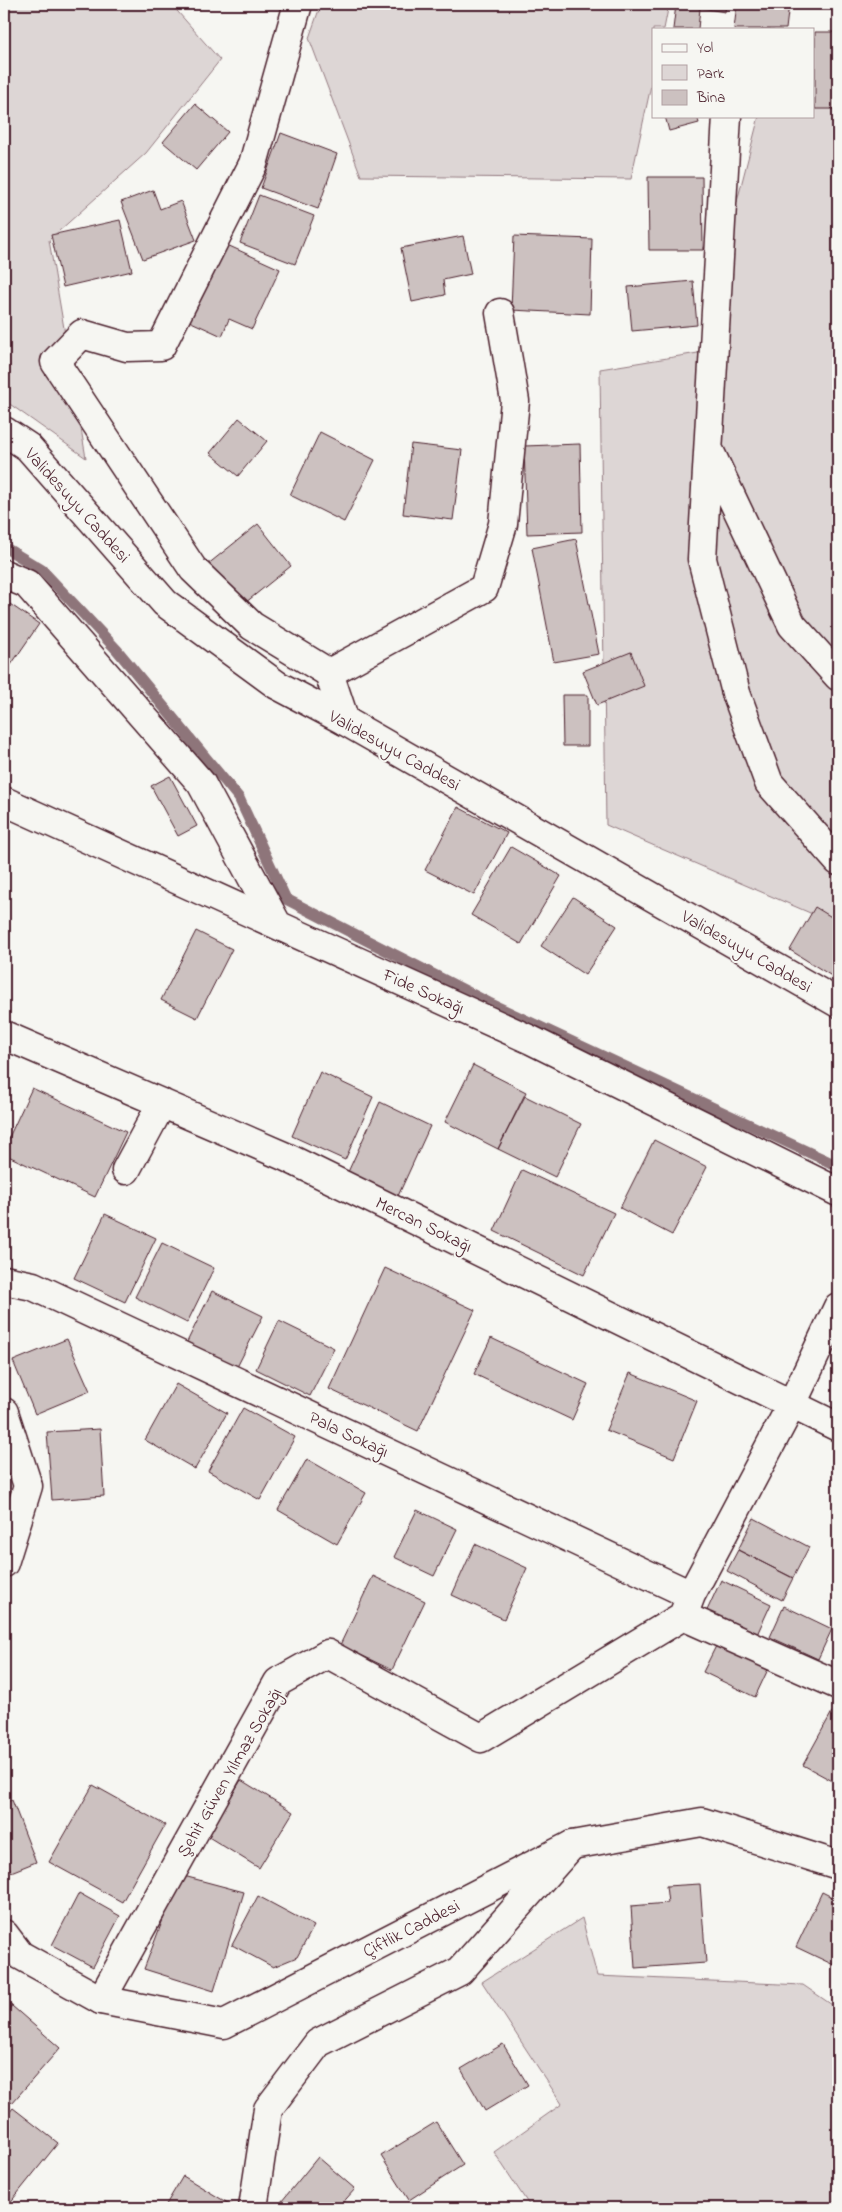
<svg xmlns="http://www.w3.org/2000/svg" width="842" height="2212" font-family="'Indie Flower',sans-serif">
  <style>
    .green { fill: #ddd6d5; stroke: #947a80 }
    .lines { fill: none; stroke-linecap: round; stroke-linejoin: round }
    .stream { stroke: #8e747a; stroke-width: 11 }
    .building { fill: #ccc1c0; stroke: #4a1f2b }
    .street-casing { stroke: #4a1f2b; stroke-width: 31 }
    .secondary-casing { stroke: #4a1f2b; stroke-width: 31 }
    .street { stroke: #f6f6f2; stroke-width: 28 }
    .secondary { stroke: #f6f6f2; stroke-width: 28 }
    .labels { text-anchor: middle; stroke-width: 4; stroke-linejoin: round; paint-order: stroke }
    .street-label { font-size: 18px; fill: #4a1f2b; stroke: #f6f6f2 }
  </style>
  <rect width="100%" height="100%" fill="#f6f6f2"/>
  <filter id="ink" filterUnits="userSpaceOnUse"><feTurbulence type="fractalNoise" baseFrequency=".02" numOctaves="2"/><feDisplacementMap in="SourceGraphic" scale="10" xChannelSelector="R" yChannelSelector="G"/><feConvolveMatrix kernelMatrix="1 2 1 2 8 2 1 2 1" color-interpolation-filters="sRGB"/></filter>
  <g filter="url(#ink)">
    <!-- green -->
    <path class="green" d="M4,4h167l49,56 -74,93 -97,87 37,218 -82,-58z
      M321,4h348l-5,25h-11v47l-22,103 -270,-3 -52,-138z
      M838,106v819l-232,-100 -6,-456 98,-16 61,-237h54v-9z
      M582,1918l15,58 206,9 35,24v199h-307l-37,-56 68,-48 -80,-122z"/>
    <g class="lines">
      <!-- stream -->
      <path class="stream" d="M4,547l38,23 75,80 122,148 47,101 203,104 349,163"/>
    </g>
    <!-- building -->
    <path class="building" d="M677,4h49l-1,8z
      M737,4h52l-3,25h-52z
      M676,5l24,3 -2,21h-25z
      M815,32h23v77h-23z
      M195,104l33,28 -32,38 -33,-28z
      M665,116h32l2,7 -30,8z
      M281,133l56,21 -19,55 -57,-21z
      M648,177h54l1,73h-54z
      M153,190l7,19 21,-8 15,39 -53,19 -22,-57z
      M259,195l55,21 -19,48 -55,-21z
      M120,220l12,51 -69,16 -12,-52z
      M463,236l8,38 -28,6 2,15 -33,7 -11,-54z
      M514,236l78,3 -2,75 -79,-4z
      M225,244l55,25 -28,60 -23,-10 -7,17 -33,-15z
      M693,281l4,44 -65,6 -4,-44z
      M239,418l28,23 -29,35 -28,-23z
      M320,432l55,28 -31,62 -54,-27z
      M411,444l51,6 -9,70 -50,-6z
      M580,444l2,88 -55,2 -3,-88z
      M258,524l33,42 -51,41 -33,-42z
      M576,539l23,115 -45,8 -22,-114z
      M4,600l35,24 -35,51z
      M631,652l13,34 -47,19 -14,-34z
      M562,695h26v51h-25z
      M170,776l27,50 -19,10 -27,-50z
      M458,807l49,26 -33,62 -49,-25z
      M511,847l50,29 -40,68 -50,-29z
      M573,897l44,29 -32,49 -44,-29z
      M815,907l23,14v59l-48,-30z
      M196,931l36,18 -35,69 -36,-18z
      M473,1065l53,27 -28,57 -53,-27z
      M320,1072l53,25 -28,63 -53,-24z
      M32,1088l94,44 -31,65 -91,-43v-6z
      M525,1096l56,28 -26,53 -57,-28z
      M380,1102l50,24 -32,70 -50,-24z
      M838,1106v15l-6,-3z
      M654,1140l53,27 -35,68 -52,-27z
      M522,1170l92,43 -30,62 -90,-44z
      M105,1214l51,24 -31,64 -51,-24z
      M162,1243l52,25 -27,55 -52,-26z
      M385,1268l90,42 -57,121 -89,-42z
      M212,1291l51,25 -26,51 -50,-25z
      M279,1321l55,27 -24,48 -54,-27z
      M491,1338l97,46 -16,36 -98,-46z
      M67,1339l23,52 -55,23 -22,-53z
      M630,1373l67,28 -23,57 -68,-28z
      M176,1384l51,29 -32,56 -50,-29z
      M243,1408l52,29 -35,63 -52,-29z
      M100,1429l4,67 -52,4 -5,-68z
      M307,1459l59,34 -29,51 -59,-34z
      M417,1510l40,19 -23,47 -40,-19z
      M754,1518l55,29 -16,31 -55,-28z
      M475,1544l52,24 -23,51 -52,-24z
      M738,1550l55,28 -11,22 -55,-29z
      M373,1576l52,25 -33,69 -52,-25z
      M721,1580l50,24 -17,37 -50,-24z
      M784,1606l48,23 -14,30 -48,-22z
      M720,1638l51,25 -16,34 -52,-25z
      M832,1712l6,3v69l-35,-19z
      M241,1780l52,32 -34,56 -52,-32z
      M93,1785l72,40 -43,77 -73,-40z
      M12,1800l24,62 -25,10 -7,-20v-49z
      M180,1875l64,17 -30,99 -70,-22z
      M700,1884l6,79 -71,5 -4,-62 37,-3 -2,-17z
      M822,1892l16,8v67l-42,-20z
      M79,1893l41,23 -27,51 -41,-22z
      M258,1896l56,30 -17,31 -24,10 -41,-22z
      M4,2000l8,6 -8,10z
      M12,2006l48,42 -48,55 -8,-8v-79z
      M503,2044l25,41 -43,26 -24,-42z
      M13,2108l45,35 -49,61 -5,-4v-81z
      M436,2122l27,43 -54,35 -28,-44z
      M318,2157l37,32 -17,19h-60l-1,-1z
      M183,2176l53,32h-72z"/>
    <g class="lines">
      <!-- street casing -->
      <g class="street-casing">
        <path id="street" d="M298,4l-45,160 -92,182 -34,1 -45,-13 -27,28 138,207 59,57 77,47 16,48
          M727,116l-25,443 34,134 33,90 69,78
          M711,454l81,171 46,51
          M4,574l23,10 174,199 76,141
          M329,673l155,-85 19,-64 12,-123 -15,-88
          M4,801l527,239 307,152
          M4,1035l282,122 552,270
          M126,1170l36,-67
          M4,1280l29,6 658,309
          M683,1616l155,69
          M101,2000l177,-318 50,-28 153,84 202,-122 8,-21 101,-191 46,-97
          M253,2208l15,-99 50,-66 142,-72 112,-126"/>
      </g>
      <!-- secondary casing -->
      <g class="secondary-casing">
        <path id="secondary" d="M4,431l24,16 137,156 112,82 68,36 493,282
          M4,1412l24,74 -24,77
          M4,1934l16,21 81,45 123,24 348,-179 130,-23 136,43"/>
      </g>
      <!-- street -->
      <use href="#street" class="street"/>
      <!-- secondary -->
      <use href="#secondary" class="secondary"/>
    </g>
  </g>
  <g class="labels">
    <!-- street labels -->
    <g class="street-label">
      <text transform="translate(78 505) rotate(48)" y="6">Validesuyu Caddesi</text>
      <text transform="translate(395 750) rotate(29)" y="6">Validesuyu Caddesi</text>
      <text transform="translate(747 951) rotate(30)" y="6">Validesuyu Caddesi</text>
      <text transform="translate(424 991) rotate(24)" y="6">Fide Sokağı</text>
      <text transform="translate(424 1224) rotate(26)" y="6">Mercan Sokağı</text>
      <text transform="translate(349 1434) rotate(25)" y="6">Pala Sokağı</text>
      <text transform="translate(229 1772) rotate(-60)" y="6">Şehit Güven Yılmaz Sokağı</text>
      <text transform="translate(411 1928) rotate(-27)" y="6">Çiftlik Caddesi</text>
    </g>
  </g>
  <!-- margin -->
  <rect width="842" height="2212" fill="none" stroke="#f6f6f2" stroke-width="20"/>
  <rect x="10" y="10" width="822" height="2192" fill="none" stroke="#4a1f2b" stroke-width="2" filter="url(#ink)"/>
  <!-- legend -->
  <rect x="652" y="28" width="162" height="90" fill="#f6f6f2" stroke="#b1a0a2"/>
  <rect x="662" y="44" width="25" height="8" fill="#f6f6f2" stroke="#b1a0a2"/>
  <text x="697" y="52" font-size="15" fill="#4a1f2b">Yol</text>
  <rect x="662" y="65" width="25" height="15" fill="#ddd6d5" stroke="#b1a0a2"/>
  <text x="697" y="78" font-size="15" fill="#4a1f2b">Park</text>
  <rect x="662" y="90" width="25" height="15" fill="#ccc1c0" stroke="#b1a0a2"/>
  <text x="697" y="102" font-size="15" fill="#4a1f2b">Bina</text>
</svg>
